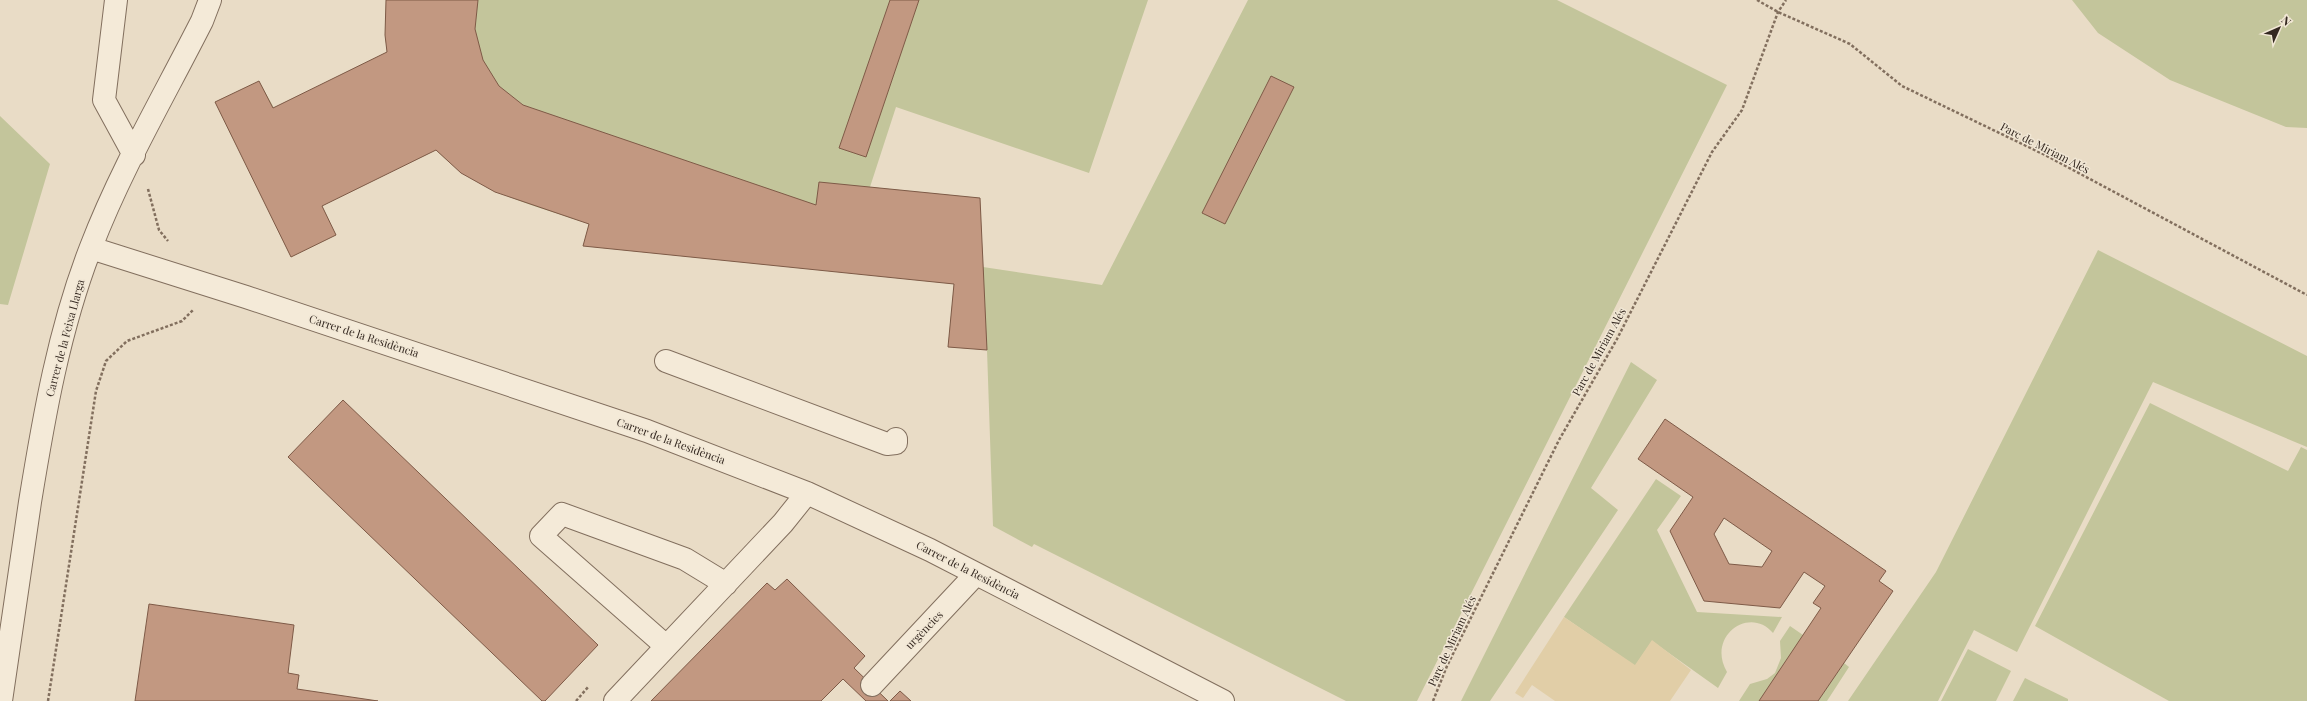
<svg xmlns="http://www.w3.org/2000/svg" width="2307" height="701" font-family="'Playfair Display',serif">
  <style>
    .green { fill: #c3c59b }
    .sand { fill: #e1cea7 }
    .building { fill: #c29881; stroke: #7e5a47; fill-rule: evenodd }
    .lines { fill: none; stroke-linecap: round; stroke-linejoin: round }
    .minor-casing { stroke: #826f5e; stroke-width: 24 }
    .path { stroke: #826f5e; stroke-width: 2.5; stroke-dasharray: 3 2; stroke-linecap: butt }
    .minor { stroke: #f4ead8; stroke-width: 22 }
    .labels { text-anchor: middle; stroke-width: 3; stroke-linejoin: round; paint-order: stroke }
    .street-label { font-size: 11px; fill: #342820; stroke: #f1e7d5 }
  </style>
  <rect width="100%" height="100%" fill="#e9dcc6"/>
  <!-- green -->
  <path class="green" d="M386,0h762l-59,173 -193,-66 -26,80 110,11 3,69 119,18 146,-285h309l170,85 -310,616h-71l-312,-157 -2,3 -39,-21 -6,-176 -39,-3 6,-63 -371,-38 6,-22c-54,-18 -113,-32 -153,-74l-114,56 14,29 -45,22 -76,-155 44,-21 15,27 113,-56 -2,-17z
    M2072,0h235v128l-21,-1 -116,-47 -72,-47z
    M0,116l50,48 -42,141 -8,-1z
    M2098,250l209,106v91l-154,-65 -136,270 -43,-22 -36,71h-90l88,-129z
    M1631,362l26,18 -66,108 27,22 -128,191h-29z
    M2150,403l138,68 13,-24 6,3v251h-138l-134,-75z
    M1656,479l25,17 -24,34 40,82 85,5 -9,16c-23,-28 -67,3 -46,39l-9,16 -66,-47 -17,25 -71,-49z
    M1790,626l13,9 -44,66h-20l11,-17 17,-5 8,-6 6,-15 -1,-17z
    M1968,649l43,22 -15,30h-55z
    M1844,663l5,4 -22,34h-9z
    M2025,678l43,21v2h-55z"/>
  <!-- sand -->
  <path class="sand" d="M1564,617l71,48 17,-25 39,30 -21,31h-115l-23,-16 -9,13 -8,-5z"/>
  <!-- building -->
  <path class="building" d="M386,0h92l-3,29 8,31 16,26 24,19 293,100 3,-23 161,16 7,152 -39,-3 6,-63 -371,-38 6,-22 -94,-32 -34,-19 -25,-23 -114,56 14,29 -45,22 -76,-155 44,-21 14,27 114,-56 -2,-17z
    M890,0h29l-53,157 -27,-9z
    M1271,76l23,11 -69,137 -23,-11z
    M343,400l255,245 -53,56h-3l-254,-244z
    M1665,419l221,152 -7,10 14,10 -75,110h-59l62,-93 -8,-5 12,-17 -21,-14 -24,36 -76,-7 -34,-70 23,-34 -55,-38zM1724,518l48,33 -10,16 -33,-3 -15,-30z
    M787,579l78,77 -11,12 34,33h-22l-23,-22 -22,22h-170l116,-118 8,7z
    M149,604l145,21 -6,48 11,2 -2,14 81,12h-243z
    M900,691l11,10h-21z"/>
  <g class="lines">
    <!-- minor casing -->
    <g class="minor-casing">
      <path id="minor" d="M116,0l-12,100 30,55
        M91,248l155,49 401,134 160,62 123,57 293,151
        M666,361l221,83 9,-1v-4
        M666,646l-125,-110 21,-22 123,45 41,25
        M872,685l104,-111
        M1,701c10,-66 19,-133 29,-199 14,-86 29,-173 61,-255 30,-78 73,-151 111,-226l8,-21
        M615,701l168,-178 24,-30"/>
    </g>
    <!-- path -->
    <path class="path" d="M1757,0l21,12 72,32 52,42 143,69 262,140
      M148,189l11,41 9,11
      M48,701l48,-310 10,-30 21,-20 55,-20 12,-12
      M576,701l13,-15
      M1433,701l14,-35 112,-226 58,-101 95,-187 30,-42 36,-98 8,-12"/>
    <!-- minor -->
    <use href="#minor" class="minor"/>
  </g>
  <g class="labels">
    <!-- street labels -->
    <g class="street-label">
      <text transform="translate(2045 148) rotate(27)" y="4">Parc de Miriam Alés</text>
      <text transform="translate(364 336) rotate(18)" y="4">Carrer de la Residència</text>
      <text transform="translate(65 338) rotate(-75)" y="4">Carrer de la Feixa Llarga</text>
      <text transform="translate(1599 352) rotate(-61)" y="4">Parc de Miriam Alés</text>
      <text transform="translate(671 441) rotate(20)" y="4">Carrer de la Residència</text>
      <text transform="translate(968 570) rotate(27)" y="4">Carrer de la Residència</text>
      <text transform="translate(924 630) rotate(-46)" y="4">urgències</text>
      <text transform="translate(1452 641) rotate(-65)" y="4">Parc de Miriam Alés</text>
    </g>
  </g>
  <!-- north arrow -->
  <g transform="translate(2279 28) rotate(45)" stroke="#f1e7d5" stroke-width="3" paint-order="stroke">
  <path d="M0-3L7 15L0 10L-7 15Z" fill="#342820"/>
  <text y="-6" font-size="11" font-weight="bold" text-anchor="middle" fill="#342820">N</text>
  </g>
</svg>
